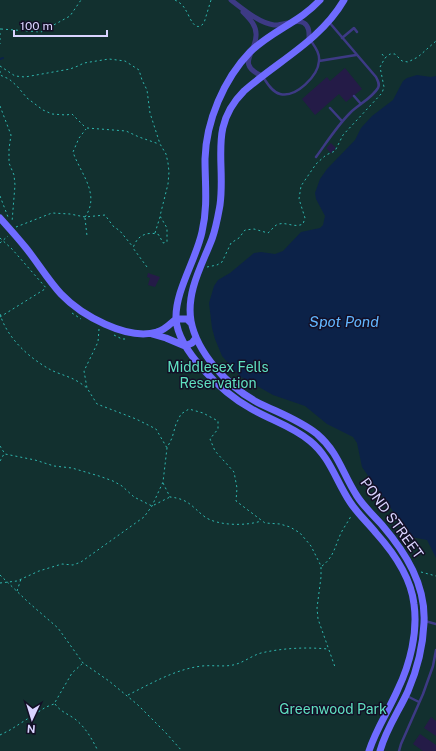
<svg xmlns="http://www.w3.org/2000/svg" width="436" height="751" font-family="'Public Sans',sans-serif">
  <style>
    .green { fill: #12302f }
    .water { fill: #0c2248 }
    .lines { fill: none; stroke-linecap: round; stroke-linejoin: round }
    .stream { stroke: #0c2248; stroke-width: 2 }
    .building { fill: #241b47 }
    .path { stroke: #2fb8b0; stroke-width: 1; stroke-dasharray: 2 3; stroke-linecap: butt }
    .service { stroke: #3d3a85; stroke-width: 2.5 }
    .minor { stroke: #3d3a85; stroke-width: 5 }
    .secondary { stroke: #6f6bff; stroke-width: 7 }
    .labels { text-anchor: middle; stroke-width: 3; stroke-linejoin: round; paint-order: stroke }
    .park-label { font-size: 14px; fill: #5fe0c0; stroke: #130f26 }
    .street-label { font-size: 14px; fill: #d9d4ff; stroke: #130f26 }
    .water-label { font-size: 15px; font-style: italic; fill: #62b6ff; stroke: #130f26 }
  </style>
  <rect width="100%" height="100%" fill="#130f26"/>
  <!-- green -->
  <path class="green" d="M0,0h436v751h-436z"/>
  <!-- water -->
  <path class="water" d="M417,75l14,2 5,-1v482l-9,-18 -16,-3 -5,-5 -7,-12 -37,-53 -5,-24 -4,-6 -26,-13 -22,-18 -32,-11 -32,-18 -19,-21 -7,-17 -3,-11 -3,-25 5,-17 4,-6 12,-7 24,-20 7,-1 14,2 8,-3 18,-19 19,-4 3,-3 2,-9 -9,-17 -1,-6 5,-14 7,-10 28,-29 6,-12 11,-12 21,-16 10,-19 4,-3z"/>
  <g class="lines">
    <!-- stream -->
    <path class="stream" d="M0,59l3,-1"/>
  </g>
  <!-- building -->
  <path class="building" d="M345,68l17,21 -16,13 -7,-8 -24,21 -13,-16 25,-22 3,4z
    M331,143l5,5 -5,5 -5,-5z
    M148,273l12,4 -5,10 -7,-2 2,-7 -3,-1z
    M431,717l5,4v15l-12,-8z
    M420,734l16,11v6h-13l-10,-7z"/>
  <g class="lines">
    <!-- path -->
    <path class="path" d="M175,0c4,2 8,5 10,9 5,7 9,25 19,14l7,-23
      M0,28v16
      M1,29l40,3 29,-16 11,-16
      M382,54l3,4 5,-4h5l7,7 6,1 10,-5 18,-16
      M0,66l15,10 10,1 45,-8 8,-3 6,-3 25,-4 16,2 14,9 3,10 5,10 3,23 10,31 6,10 2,9 1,9 -1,12 -8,32 7,12v14l-4,1 -4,-8c-6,-3 -16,-2 -21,4 -2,2 -4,6 -5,9l14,19
      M0,71v4l9,4 8,7 10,12 16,12 9,4 14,1 6,-1 14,14
      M0,106l11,29 -2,14v14l5,12 1,10 -3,37
      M87,128l39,3 13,6 20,7
      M0,196l8,21
      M85,217c16,-23 -5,-44 -12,-65l6,-14 7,-9
      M85,218l2,18
      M16,227l36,-14 18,1 15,3 20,-2 8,11 7,5 13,16
      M155,233l5,-16
      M0,238l12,11 35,40
      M0,243l8,-7
      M207,267l10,-2 5,-3 9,-19 8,-5 6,-8 9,-1 14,4c4,-3 6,-8 11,-9 8,-2 15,4 24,0l2,-6 -6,-19 2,-13 15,-22 10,-9 9,-4 8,-16 39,-42 2,-6 -4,-20 5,-9
      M72,313l9,6
      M0,314c7,24 29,44 51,56 6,3 13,5 20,8 5,2 11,6 16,10
      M0,317l45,-28
      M99,329l-1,13 -14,29 3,17 10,16 39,15 20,10 11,19
      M114,335l8,4h6
      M0,446l5,8 30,6 19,6 18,2 27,8 14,5 9,5 12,11 18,9 18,-9
      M0,461l4,-7
      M163,483l7,14c19,2 22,10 35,20 13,9 42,9 56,4
      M322,566c12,-9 13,-20 19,-33 3,-6 7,-11 10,-17
      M421,572l15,4
      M0,575l28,27 30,26 25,35 26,18 29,24 28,28 16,18
      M0,583l17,-2 22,-10 23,-7 11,1 8,-3 63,-45 8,-11 11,-24 4,-34 5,-10 4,-14 5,-10 8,-5 14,4 15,8v8l-8,10 5,12 19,21 3,16 -1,13 29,22 15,1 10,3 10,6 11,13 10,20v11l-4,31 1,11 17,48
      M17,591l4,-12
      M128,695c24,-12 48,-26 74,-29 11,-1 21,1 31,-1 10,-2 18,-9 28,-12 22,-5 45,-6 67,-4
      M55,704c6,8 13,10 20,15 11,9 17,20 23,32
      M0,735l10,-5 36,-23 8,-3 18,-31 11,-10"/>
    <!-- service -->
    <path class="service" d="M342,38l12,-10 3,4
      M319,61l37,-6
      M263,77c4,6 9,15 17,17 16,4 38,-18 39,-33 1,-8 -4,-14 -8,-20
      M354,96l7,8
      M330,108l12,13
      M316,157c11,-15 21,-31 34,-44 8,-8 22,-15 28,-25 2,-4 0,-7 -2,-11l-47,-55
      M425,621l11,3
      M407,696l12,6
      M399,751l2,-7 22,-50 10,-28 3,-16"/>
    <!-- minor -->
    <path class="minor" d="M231,0c12,9 28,23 43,25 9,1 22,-7 30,-2 6,4 5,11 5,17
      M243,12c7,7 14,14 13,24 -1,19 -20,28 6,40"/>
    <!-- secondary -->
    <path class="secondary" d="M320,0c-20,22 -49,31 -70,52 -26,27 -44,69 -45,107 0,25 3,48 -3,73 -6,28 -27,59 -26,87 2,32 47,74 74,89 20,12 42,18 60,33 20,16 26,40 40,61 7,11 17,20 26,31 18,20 35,45 38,71 4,28 -4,60 -16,85 -9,21 -22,40 -29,62
      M344,0c-23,40 -66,61 -100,91 -36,36 -18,70 -24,114 -2,11 -4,23 -8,34 -10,26 -26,53 -21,82 6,32 37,65 64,80 21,11 43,18 62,33 22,19 25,39 40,62 7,11 17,20 25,29 24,28 44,60 42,98 -1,23 -7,47 -16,68 -9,20 -22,38 -28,60
      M0,218c9,10 18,20 26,30 12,15 22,32 35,46 20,21 66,47 96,38 8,-2 13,-8 19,-13h11l4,4
      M152,334l14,4 19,8 7,-3 4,-5"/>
  </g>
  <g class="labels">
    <!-- park labels -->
    <g class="park-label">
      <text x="218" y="372">Middlesex Fells<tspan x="218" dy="16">Reservation</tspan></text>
      <text x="333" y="714">Greenwood Park</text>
    </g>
    <!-- street labels -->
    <g class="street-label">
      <text transform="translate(392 518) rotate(54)" y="5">POND STREET</text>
    </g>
    <!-- water labels -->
    <g class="water-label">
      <text x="344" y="327">Spot Pond</text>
    </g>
  </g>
  <!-- north arrow -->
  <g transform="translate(32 719) rotate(184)" stroke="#130f26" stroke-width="3" paint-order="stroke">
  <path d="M0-3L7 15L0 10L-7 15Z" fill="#d9d4ff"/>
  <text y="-6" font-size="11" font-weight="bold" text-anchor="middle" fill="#d9d4ff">N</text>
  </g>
  <!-- scale -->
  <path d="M14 30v6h93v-6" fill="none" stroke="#d9d4ff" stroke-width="2"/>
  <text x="20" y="30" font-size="12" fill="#d9d4ff" stroke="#130f26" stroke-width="3" paint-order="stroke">100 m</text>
</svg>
